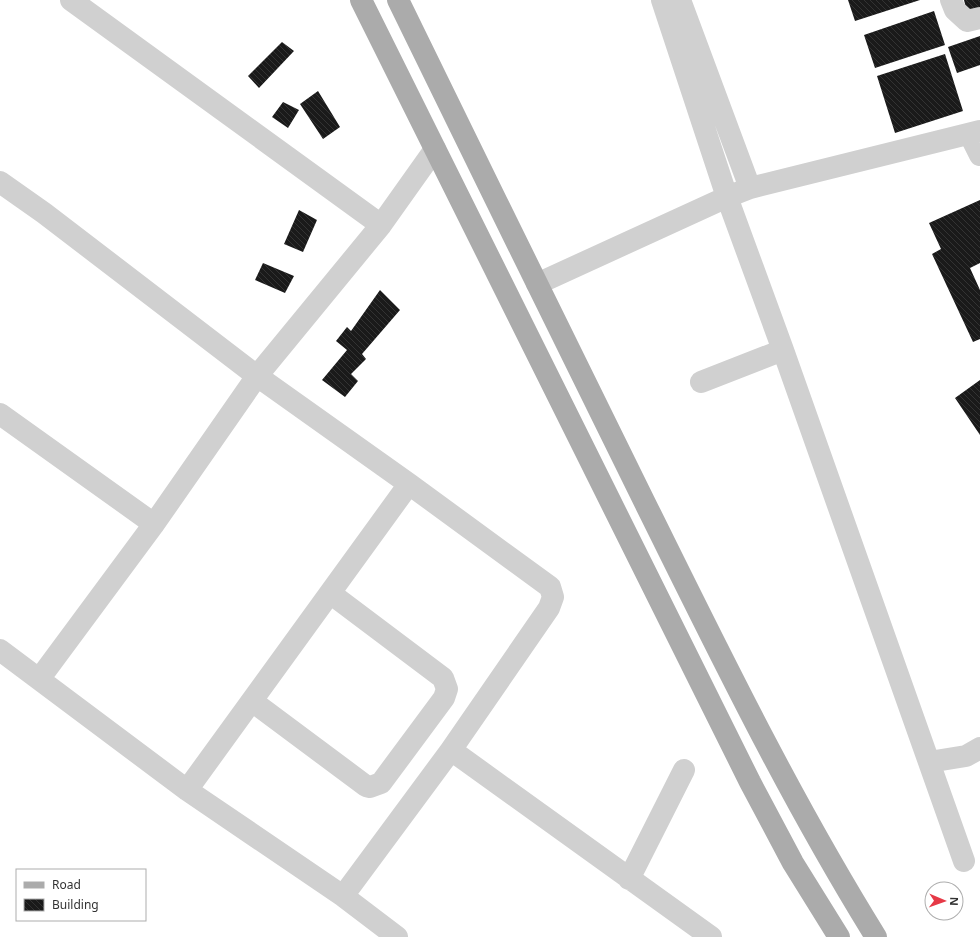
<svg xmlns="http://www.w3.org/2000/svg" width="980" height="937" font-family="'Noto Sans',sans-serif">
  <style>
    .building { fill: url(#building-back-hatch) }
    .lines { fill: none; stroke-linecap: round; stroke-linejoin: round }
    .minor { stroke: #d0d0d0; stroke-width: 22 }
    .major { stroke: #ababab; stroke-width: 22 }
  </style>
  <defs>
    <pattern id="building-back-hatch" width="6" height="6" patternUnits="userSpaceOnUse"><rect width="6" height="6" fill="#1a1a1a"/><path d="M-1 5l2 2M0 0l6 6M5-1l2 2" fill="none" stroke="#333"/></pattern>
  </defs>
  <rect width="100%" height="100%" fill="#fff"/>
  <!-- building -->
  <path class="building" d="M848,0h72l-65,21z
    M964,0h16v8l-13,4z
    M934,11l11,34 -70,23 -11,-33z
    M980,36v29l-23,8 -9,-26z
    M282,42l12,9 -35,37 -11,-12z
    M945,54l18,57 -68,22 -18,-57z
    M318,91l22,36 -17,12 -23,-35z
    M283,102l16,8 -11,18 -16,-11z
    M980,200v63l-10,5 10,22v49l-7,3 -41,-88 9,-5 -12,-26z
    M299,210l18,10 -14,32 -19,-8z
    M263,263l31,13 -9,17 -30,-13z
    M380,290l20,20 -38,44 4,5 -15,15 7,7 -13,16 -23,-17 25,-30 -11,-9 11,-14 4,4z
    M980,380v55l-25,-37z"/>
  <g class="lines">
    <!-- minor -->
    <path class="minor" d="M71,0l310,225
      M662,0l65,197 56,153 181,511
      M680,0l70,188
      M951,0l4,10 12,11 13,-3
      M970,135l10,20
      M0,182l44,31 213,163 152,108 141,103 3,10 -4,11 -98,142 -108,146
      M537,284l190,-87 23,-9 230,-57
      M701,382l82,-32
      M0,414l154,110
      M0,650l187,140 156,106 54,41
      M40,678l114,-154 103,-148 124,-151 54,-76
      M252,701l114,85 4,1 11,-4 63,-85 3,-9 -4,-11 -113,-85
      M451,750l260,187
      M929,762l37,-6 14,-8
      M187,790l222,-306
      M629,879l55,-109"/>
    <!-- major -->
    <path class="major" d="M361,0l389,782 43,81 46,74
      M398,0c82,168 164,335 247,503 73,147 144,294 231,434"/>
  </g>
  <!-- legend -->
  <rect x="16" y="869" width="130" height="52" fill="#ffffff" stroke="#adadad"/>
  <rect x="24" y="882" width="20" height="6" fill="#ababab" stroke="#adadad"/>
  <text x="52" y="889" font-size="12" fill="#333333">Road</text>
  <rect x="24" y="899" width="20" height="12" fill="url(#building-back-hatch)" stroke="#adadad"/>
  <text x="52" y="909" font-size="12" fill="#333333">Building</text>
  <!-- north arrow -->
  <g transform="translate(944 901) rotate(92)"><circle r="19" fill="#ffffff" stroke="#adadad"/>
  <path d="M0-3L7 15L0 10L-7 15Z" fill="#e63946"/>
  <text y="-6" font-size="11" font-weight="bold" text-anchor="middle" fill="#333333">N</text>
  </g>
</svg>
